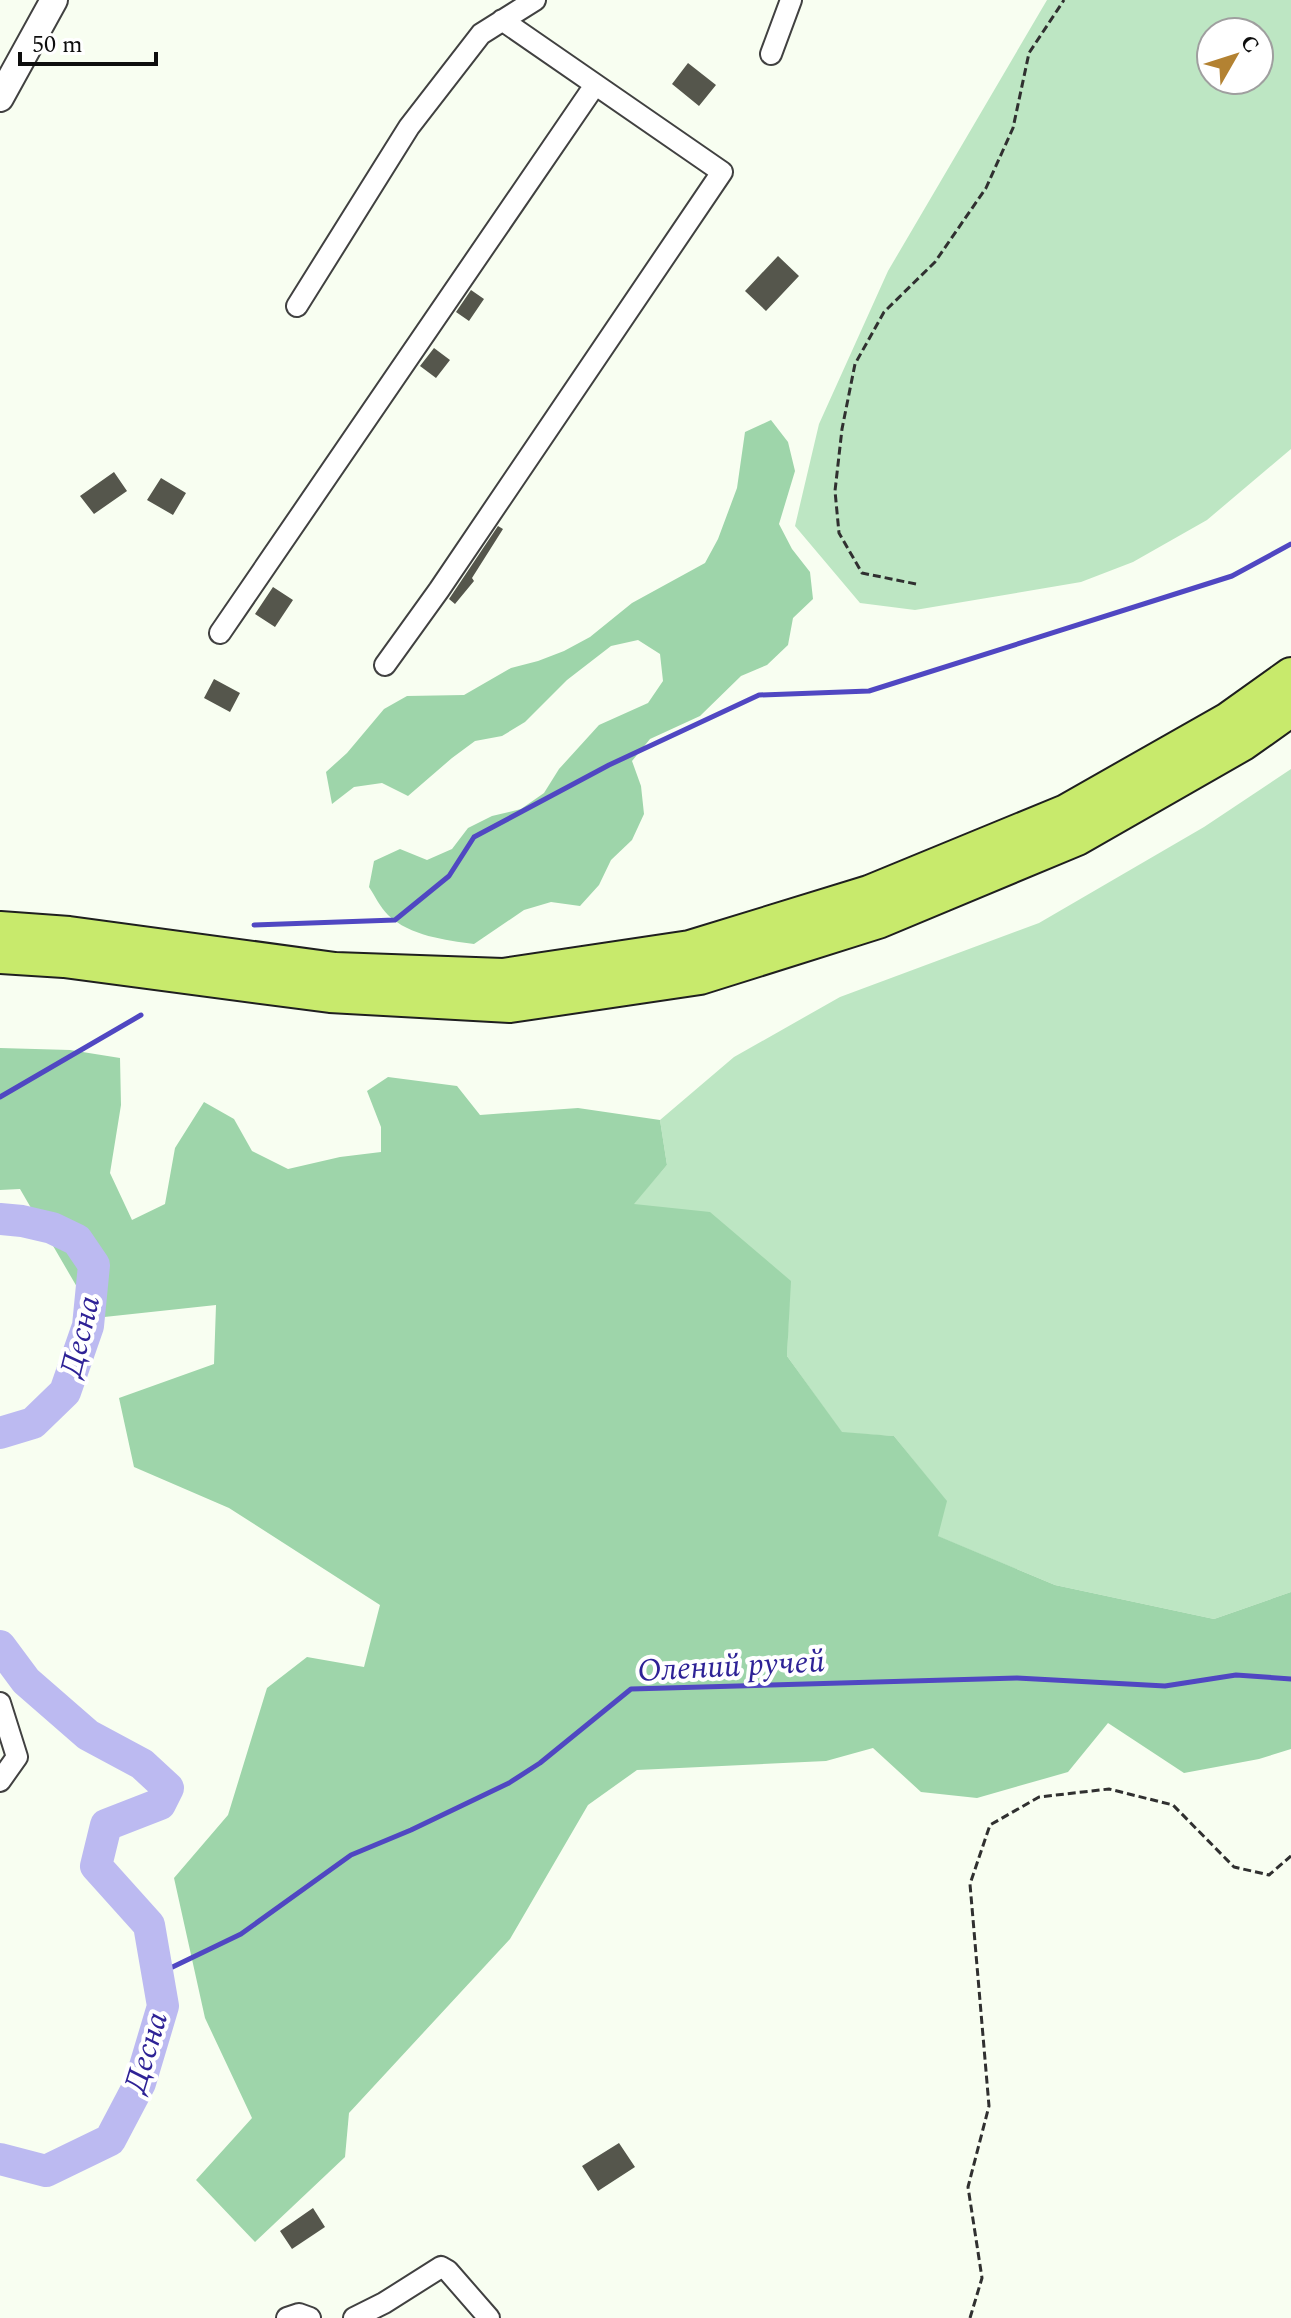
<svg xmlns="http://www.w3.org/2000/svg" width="1291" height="2318" font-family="Spectral,serif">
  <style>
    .green { fill: #bde6c3; fill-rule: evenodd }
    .forest { fill: #9ed5aa }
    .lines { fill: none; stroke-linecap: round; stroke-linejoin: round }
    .stream { stroke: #5047c2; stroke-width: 5 }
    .river { stroke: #bcbaf1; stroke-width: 32 }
    .building { fill: #55564c }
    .minor-casing { stroke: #414141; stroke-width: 24 }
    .tertiary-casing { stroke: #414141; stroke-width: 30 }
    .trunk-casing { stroke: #1f1f1f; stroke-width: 38 }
    .path { stroke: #303030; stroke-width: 3; stroke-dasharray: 8 4; stroke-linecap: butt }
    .minor { stroke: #fff; stroke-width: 20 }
    .tertiary { stroke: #fff; stroke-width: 26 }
    .trunk { stroke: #c8ea6c; stroke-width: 34 }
    .labels { text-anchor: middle; stroke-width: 8; stroke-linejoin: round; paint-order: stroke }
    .water-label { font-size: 32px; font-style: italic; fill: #2e2296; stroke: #fff }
  </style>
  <rect width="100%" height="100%" fill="#f8fef1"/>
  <!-- green -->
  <path class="green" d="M1047,0h244v449l-84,71 -74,42 -52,20 -166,28 -55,-7 -65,-77 24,-102 69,-153zM1259,32v48h-48v-48z
    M1291,769v823l-77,27 -159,-34 -118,-49 9,-35 -52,-65 -52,-3 -55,-77 3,-75 -157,-77 34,-39 -7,-45 74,-63 106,-60 199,-74 165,-96z"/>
  <!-- forest -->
  <path class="forest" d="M771,420l17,22 7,29 -16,53 13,25 18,23 3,27 -20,19 -5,27 -21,20 -26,11 -41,40 -50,23 -18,22 9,25 3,28 -12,26 -21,20 -12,25 -19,21 -29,-4 -27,8 -50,34c-29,-4 -64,-8 -86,-29 -8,-8 -13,-19 -19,-28l5,-26 26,-12 27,11 25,-11 16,-21 24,-12 29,-7 23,-16 15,-24 40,-44 49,-22 15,-22 -3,-27 -22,-14 -27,6 -44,34 -42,42 -23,14 -27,5 -23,17 -44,38 -26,-13 -28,4 -22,17 -6,-32 21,-19 37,-44 23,-13 57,-1 47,-27 27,-7 26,-10 26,-14 42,-34 73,-40 13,-24 19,-51 8,-56z
    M0,1048l70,2 50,8 1,47 -11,68 22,47 33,-16 10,-56 29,-46 30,17 18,32 36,18 52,-12 41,-5v-25l-14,-36 21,-14 69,9 23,29 98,-7 82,12 7,45 -33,39 76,8 81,69 -4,75 55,76 52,4 53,65 -9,35 117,49 159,34 77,-27v157l-32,10 -75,14 -76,-50 -40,49 -91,26 -56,-6 -48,-44 -47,13 -189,9 -49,35 -78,134 -161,174 -4,44 -90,85 -59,-62 56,-62 -47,-100 -31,-140 54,-63 39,-127 40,-31 57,10 16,-62 -151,-97 -95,-41 -15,-69 95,-34 2,-59 -121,13 -75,-129 -20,1z"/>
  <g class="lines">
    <!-- stream -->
    <path class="stream" d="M254,925l141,-5 54,-44 25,-39 135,-72 150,-70 110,-4 363,-115 59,-32
      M0,1097l141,-82
      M158,1974l83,-40 110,-79 60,-25 98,-47 31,-20 91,-74 386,-11 148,8 71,-11 55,4"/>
    <!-- river -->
    <path class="river" d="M0,1219l22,2 30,7 25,12 17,25 -6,61 -23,66 -32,31 -33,10
      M0,1646l26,35 62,54 54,29 26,24 -8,16 -54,21 -10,41 53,59 14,81 -23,77 -30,57 -64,31 -46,-12"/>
  </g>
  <!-- building -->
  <path class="building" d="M688,63l28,22 -17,21 -27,-22z
    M778,256l21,20 -33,35 -21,-20z
    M471,290l13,9 -15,22 -13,-9z
    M434,348l16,12 -14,18 -16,-12z
    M114,472l13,19 -33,23 -14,-18z
    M161,478l25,15 -13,22 -26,-15z
    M498,526l5,3 -31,49 2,3 -19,23 -6,-5z
    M273,587l20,13 -18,27 -20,-13z
    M214,679l26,14 -10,19 -26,-14z
    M619,2143l16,24 -37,24 -16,-25z
    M313,2208l12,19 -33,22 -12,-18z"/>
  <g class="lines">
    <!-- minor casing -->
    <g class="minor-casing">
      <path id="minor" d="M771,54l20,-54
        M297,306l112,-179 72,-93 54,-34
        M220,633l375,-548
        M385,665l54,-75 283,-418 -220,-152
        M0,1703l17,54 -17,24
        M287,2318l12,-4 11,4
        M354,2318l30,-15 57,-36 7,4 41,47"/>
    </g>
    <!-- tertiary casing -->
    <g class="tertiary-casing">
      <path id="tertiary" d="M0,98l54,-98"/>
    </g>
    <!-- trunk casing -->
    <g class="trunk-casing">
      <path id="trunk" d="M0,929l69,5 266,36 168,6 187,-28 179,-55 197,-81 162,-92 63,-45
        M0,956l64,4 266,35 180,10 190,-28 178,-56 199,-83 166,-95 48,-34"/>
    </g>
    <!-- path -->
    <path class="path" d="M916,584l-54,-11 -23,-40 -4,-42 7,-62 13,-65 29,-52 51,-50 51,-74 27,-60 16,-75 35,-53
      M970,2318l12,-40 -14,-91 21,-81 -19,-222 20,-59 49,-28 70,-8 64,16 61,62 35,8 22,-19"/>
    <!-- minor -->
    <use href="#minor" class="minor"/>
    <!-- tertiary -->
    <use href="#tertiary" class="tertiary"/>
    <!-- trunk -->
    <use href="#trunk" class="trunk"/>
  </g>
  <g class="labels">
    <!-- water labels -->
    <g class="water-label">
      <text transform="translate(79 1336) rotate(-76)" y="11">Десна</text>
      <text transform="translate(731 1665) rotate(-3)" y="11">Олений ручей</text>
      <text transform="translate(145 2052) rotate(-73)" y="11">Десна</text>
    </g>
  </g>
  <!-- north arrow -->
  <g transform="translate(1235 56) rotate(51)"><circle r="38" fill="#ffffff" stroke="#9f9f9f" stroke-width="2"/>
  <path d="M0-6L14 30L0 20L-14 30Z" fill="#b38232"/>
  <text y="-12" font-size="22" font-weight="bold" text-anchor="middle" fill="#0e0e0e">С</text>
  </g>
  <!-- scale -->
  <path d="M20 52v12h136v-12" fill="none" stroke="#0e0e0e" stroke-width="4"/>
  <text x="32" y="52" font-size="24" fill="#0e0e0e" stroke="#ffffff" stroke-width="6" paint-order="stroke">50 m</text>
</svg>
